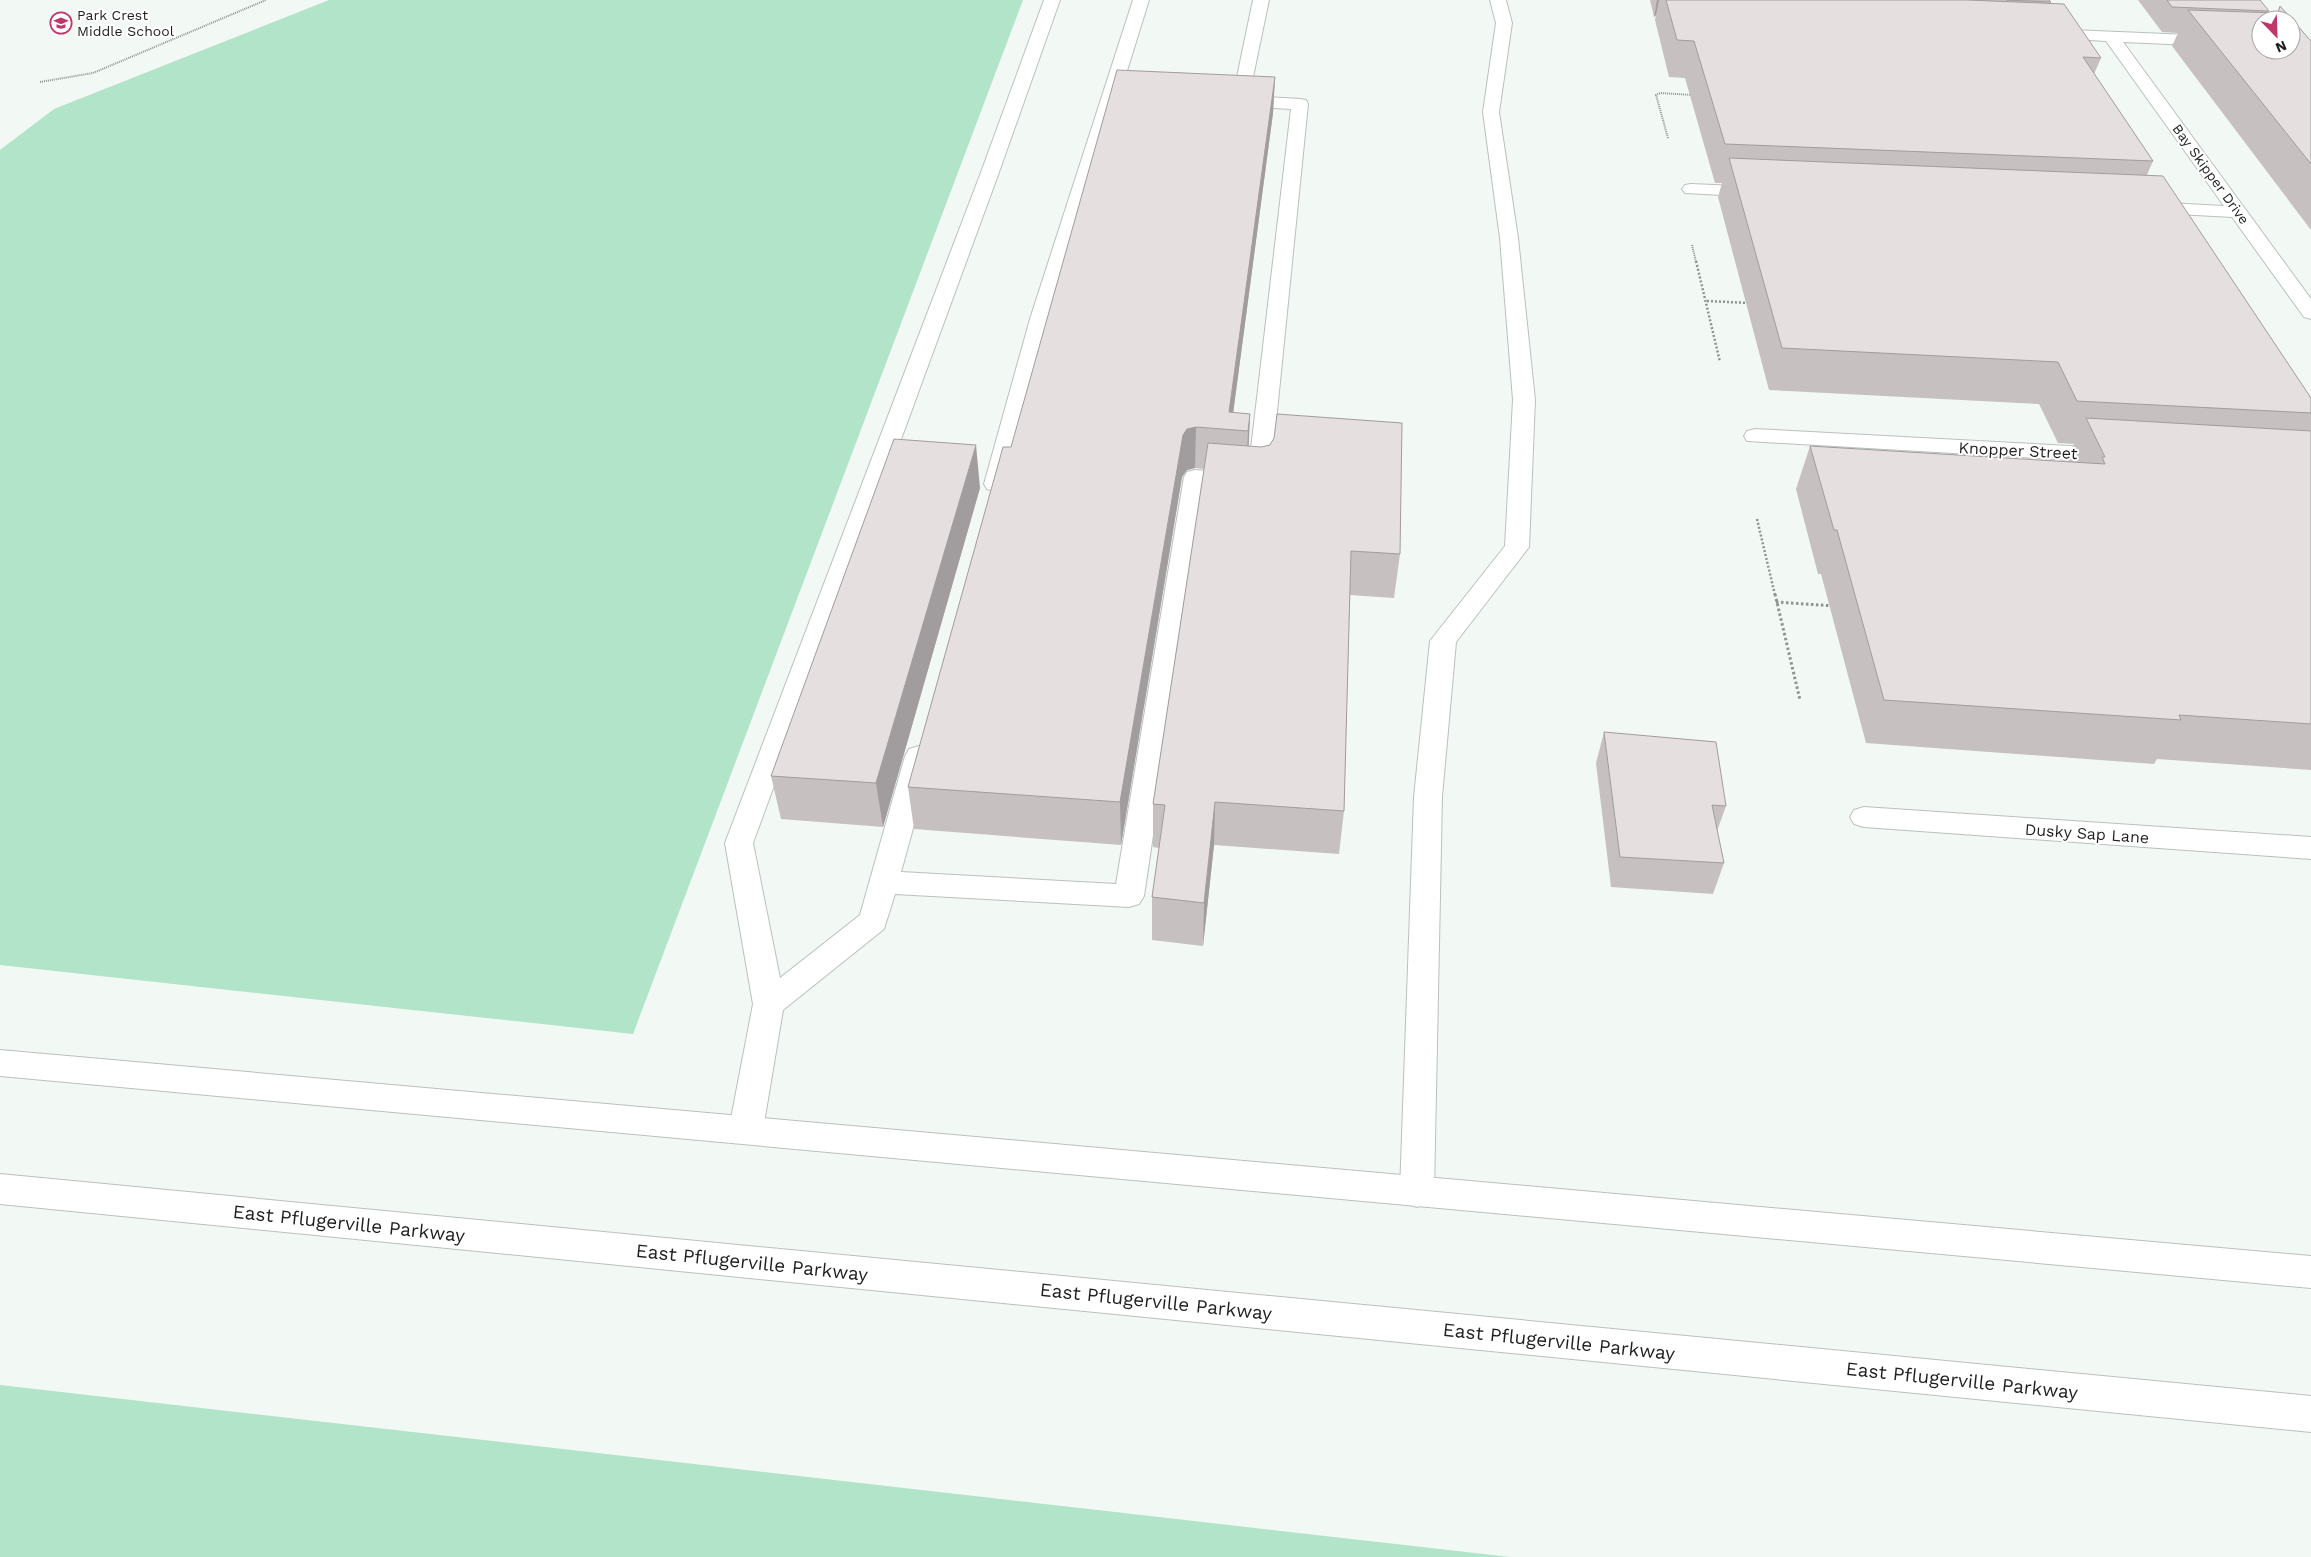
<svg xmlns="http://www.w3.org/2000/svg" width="2311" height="1557" font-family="'Work Sans',sans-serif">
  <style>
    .green { fill: #b1e4c8 }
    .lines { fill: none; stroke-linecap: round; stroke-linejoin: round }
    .service-casing { stroke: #bac0bd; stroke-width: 2 }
    .minor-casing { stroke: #bac0bd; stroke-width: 2 }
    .secondary-casing { stroke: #bac0bd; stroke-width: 2 }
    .path-far2 { stroke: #8f9491; stroke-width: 2; stroke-dasharray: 1 1; stroke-linecap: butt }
    .path-far1 { stroke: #8f9491; stroke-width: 2.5; stroke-dasharray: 2 2; stroke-linecap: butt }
    .path { stroke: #8f9491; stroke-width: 3; stroke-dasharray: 2.5 2.5; stroke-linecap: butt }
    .service { fill: #fff; fill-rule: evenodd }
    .minor { fill: #fff; fill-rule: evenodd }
    .secondary { fill: #fff; fill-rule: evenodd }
    .wall { fill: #c6c0c1 }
    .shaded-wall { fill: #a19c9d }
    .building { fill: #e6dfe0; stroke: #a19c9d; fill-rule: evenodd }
    .labels { text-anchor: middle; stroke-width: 4; stroke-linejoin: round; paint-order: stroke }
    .far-poi-label { font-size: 14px; fill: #1e201f; stroke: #fff; text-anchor: start }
    .far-street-label { font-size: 14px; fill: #1e201f; stroke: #fff }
    .street-label { font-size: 16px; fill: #1e201f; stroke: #fff }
    .near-street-label { font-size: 19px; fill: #1e201f; stroke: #fff }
  </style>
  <rect width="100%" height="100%" fill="#f2f8f4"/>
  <!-- green -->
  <path class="green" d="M329,0h694l-390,1034 -633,-69v-815l54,-41z
    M0,1385l1510,172h-1510z"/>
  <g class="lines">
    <!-- service casing -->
    <g class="service-casing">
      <path id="service" d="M1044,0h16l-62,175 -245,668 27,135 80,-63 45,-159 4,-7 10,-3 10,3 4,7 -32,116 215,12 68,-407 3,-5 8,-2 53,4 43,-365 -51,-3 -6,-1 -2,-4 21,-101h16l-20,96 51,3 6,1 2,4 -38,377 -3,5 -8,2 -54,-4 -61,412 -5,8 -10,3 -234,-13 -11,35 -101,81 -20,119 -5,10 -12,4 -12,-4 -5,-10 24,-125 -28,-161 255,-668z
        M1133,0h16l-99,319 -44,165 -3,5 -8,2 -8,-2 -3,-5 46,-165z
        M1490,0h16l6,23 -13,89 19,126 17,162 -6,147 -73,95 -14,155 -8,395 -5,11 -12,4 -12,-4 -5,-11 14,-395 16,-156 75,-95 8,-146 -13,-162 -17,-126 13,-89z"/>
    </g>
    <!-- minor casing -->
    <g class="minor-casing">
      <path id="minor" d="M2048,29l213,9v10l-138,-6 188,257v20l-7,-2 -72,-100 -91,-5 -2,-4 2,-4 7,-2 76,4 -118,-165 -64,-4 -2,-3 2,-3z
        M1691,184l67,3 6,1 3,4 -3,4 -6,1 -73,-4 -3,-4 3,-4z
        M1755,429l352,19 8,2 3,5 -3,5 -8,2 -360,-21 -3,-5 3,-5z
        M1864,807l447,30v22l-447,-32 -10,-3 -4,-7 4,-7z"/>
    </g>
    <!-- secondary casing -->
    <g class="secondary-casing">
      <path id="secondary" d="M0,1050l2311,206v32l-2311,-212z
        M0,1174l2311,222v36l-2311,-228z"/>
    </g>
    <!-- path-far2 -->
    <path class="path-far2" d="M40,82l53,-9 173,-73
      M1668,138l-12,-43 4,-2 32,2
      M1692,245l4,17"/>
    <!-- path-far1 -->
    <path class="path-far1" d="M1696,261l24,101
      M1707,301l42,2
      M1757,519l18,76"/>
    <!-- path -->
    <path class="path" d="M1775,594l25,106
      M1776,602l58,4"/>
    <!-- service -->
    <use href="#service" class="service"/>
    <!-- minor -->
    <use href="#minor" class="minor"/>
    <!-- secondary -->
    <use href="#secondary" class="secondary"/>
  </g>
  <!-- wall -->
  <path class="wall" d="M1650,0h399l2,2 -1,2 51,54 -7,16 59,87 -6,14 164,223v372l-154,-11 -3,5 -288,-21 -45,-169h-3l-22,-85 14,-43 256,16v-1l8,-17 -16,-1 -19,-39 -270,-14 -51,-193 4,-14h-7l-30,-105 -16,-1 -14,-57 1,-5 -2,2z
    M2138,0h122l9,11 -1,2h9l3,-7 31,35v189l-139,-184 6,-13 -16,-1z
    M1275,77l-2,36 -40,300 17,1 -1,32 151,108 -6,44 -44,-3 -6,216 -5,43 -125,-9 -11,101 -51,-6v-43l7,-49 -6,-1v-43l51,-335 -9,-1 -8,2 -5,7 -61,368 -207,-16 -6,-42 103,-340z
    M980,488l-97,339 -102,-8 -10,-43z
    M1604,732l122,74 -9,25 7,32 -11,31 -102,-7 -15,-124z"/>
  <!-- shaded-wall -->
  <path class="shaded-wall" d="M1657,0h2l-3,15 -2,2z
    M1275,77l-2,36 -42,316 -2,-17z
    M1250,414l-2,41 -2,17 2,-41z
    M1196,427l-1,41 -8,2 -5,7 -61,368 -1,-43 63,-367 4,-6z
    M976,445l4,43 -97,339 -7,-44z
    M1215,802l-1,43 -11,101 1,-43z"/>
  <!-- building -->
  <path class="building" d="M1666,0h301l97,4 37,54 -18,-1 70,104 -428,-17 -31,-103 -17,-1z
    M2006,0h43l2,2z
    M2167,0h93l9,11 -97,-4z
    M2280,6l31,35v123l-123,-154 90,3zM2261,20h30v30h-30z
    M1117,70l158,7 -46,335 21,2 -2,17 -52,-4 -9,2 -4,6 -63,367 -212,-15 95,-340h8z
    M1729,158l434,18 148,222v15l-234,-12 -19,-39 -276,-14z
    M1277,414l125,9 -2,131 -49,-3 -7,260 -129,-9 -11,101 -52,-6 13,-92 -12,-1 55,-361 53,4 9,-2 4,-7z
    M2086,418l225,13v293l-132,-9 2,5 -297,-20 -47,-170h-3l-24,-84 295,18 -3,-7h3z
    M894,439l82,6 -100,338 -105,-7z
    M1604,732l112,10 10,64 -14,-1 12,58 -104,-6z"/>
  <!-- icons -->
  <defs>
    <g id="school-ring" transform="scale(1.125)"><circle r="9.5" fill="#fff" stroke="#c0356a" stroke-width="1.5"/><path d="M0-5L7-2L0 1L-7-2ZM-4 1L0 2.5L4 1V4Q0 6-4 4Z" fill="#c0356a"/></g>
  </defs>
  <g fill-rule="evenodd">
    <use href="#school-ring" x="61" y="23"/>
  </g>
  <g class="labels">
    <!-- far-poi labels -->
    <g class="far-poi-label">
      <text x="77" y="20">Park Crest<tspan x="77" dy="16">Middle School</tspan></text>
    </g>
    <!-- far-street labels -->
    <g class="far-street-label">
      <text transform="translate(2211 174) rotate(54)" y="5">Bay Skipper Drive</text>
    </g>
    <!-- street labels -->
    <g class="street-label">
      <text transform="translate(2018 450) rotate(3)" y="6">Knopper Street</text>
      <text transform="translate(2087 833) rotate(4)" y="6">Dusky Sap Lane</text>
    </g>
    <!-- near-street labels -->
    <g class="near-street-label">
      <text transform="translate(349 1223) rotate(6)" y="7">East Pflugerville Parkway</text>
      <text transform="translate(752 1262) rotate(6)" y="7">East Pflugerville Parkway</text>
      <text transform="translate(1156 1301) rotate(6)" y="7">East Pflugerville Parkway</text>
      <text transform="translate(1559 1341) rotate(6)" y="7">East Pflugerville Parkway</text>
      <text transform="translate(1962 1380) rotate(6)" y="7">East Pflugerville Parkway</text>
    </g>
  </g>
  <!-- north arrow -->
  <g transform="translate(2276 35) rotate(157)"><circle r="24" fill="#ffffff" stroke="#a5a6a5"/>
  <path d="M0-4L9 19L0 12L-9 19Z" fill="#c0356a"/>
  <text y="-8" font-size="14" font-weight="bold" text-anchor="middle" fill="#1e201f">N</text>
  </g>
</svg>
